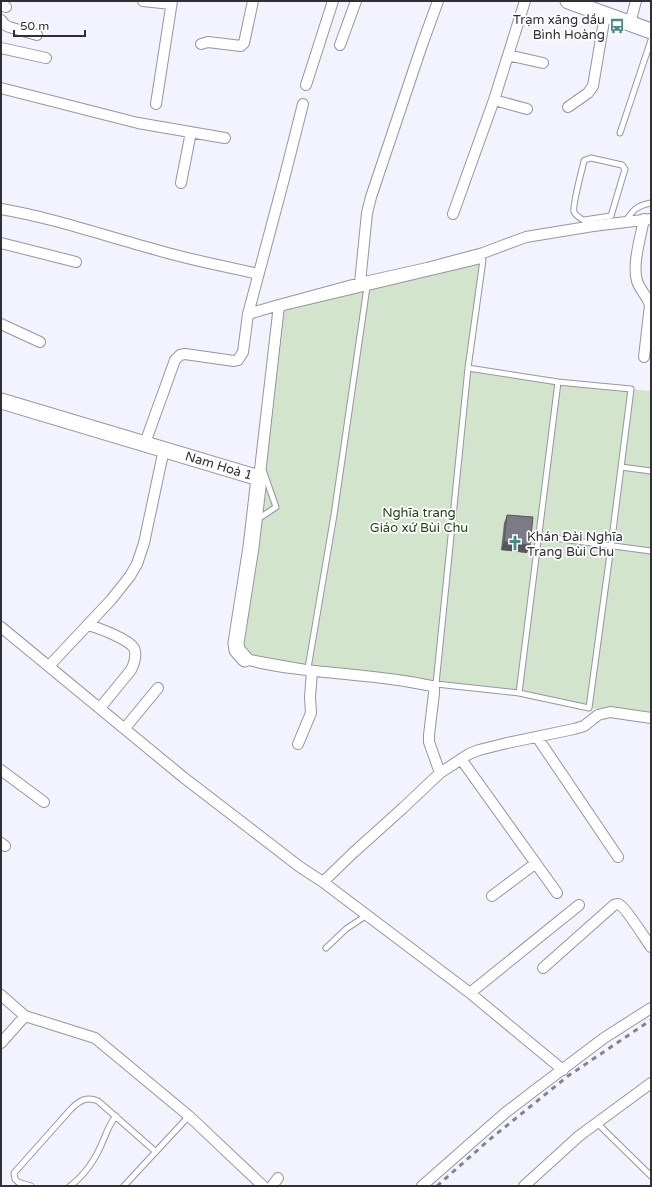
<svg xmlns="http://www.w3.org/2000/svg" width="652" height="1187" font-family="'Varela Round',sans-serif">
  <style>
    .green { fill: #d3e4cd }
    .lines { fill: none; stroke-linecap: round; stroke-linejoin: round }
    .lane-casing { stroke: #9596a1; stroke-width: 7 }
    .street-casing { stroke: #9596a1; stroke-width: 12 }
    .secondary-casing { stroke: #9596a1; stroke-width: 17 }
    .lane { stroke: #fff; stroke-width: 5 }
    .street { stroke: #fff; stroke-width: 10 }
    .secondary { stroke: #fff; stroke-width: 15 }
    .rail { stroke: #83838b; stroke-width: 3; stroke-dasharray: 5 5; stroke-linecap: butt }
    .wall { fill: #6b6a72 }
    .shaded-wall { fill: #57565d }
    .building { fill: #7c7b85; stroke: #57565d }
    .labels { text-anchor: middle; stroke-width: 3.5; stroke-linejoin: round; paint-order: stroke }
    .poi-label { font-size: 13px; fill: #2f2f34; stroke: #fff; text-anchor: end }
    .street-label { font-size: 13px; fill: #2f2f34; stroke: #fff }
    .park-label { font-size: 13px; fill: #254516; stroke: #fff }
  </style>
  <rect width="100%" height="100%" fill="#f2f3fe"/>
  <!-- green -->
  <path class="green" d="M483,253l-12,112 87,17 93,9v324l-41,-3 -94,-20 -271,-33 -9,-16 43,-338z"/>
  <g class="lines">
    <!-- lane casing -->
    <g class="lane-casing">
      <path id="lane" d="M620,133l31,-93
        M584,220l27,-4 14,-47 -3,-4 -31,-7 -6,2 -1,1c-2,9 -12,45 -10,51 3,6 13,10 19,13
        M625,222c8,-12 11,-16 26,-19
        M483,260l-15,108 -32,316 -128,-16 -61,-11 -5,-4 -4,-10 20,-124 18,-12 -13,-37 18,-162z
        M621,467l30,4
        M539,536l112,15
        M308,668l26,-153 33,-228
        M436,684l83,9 39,-311 -90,-14
        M519,693l70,15 22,-162 20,-157 -73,-7
        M326,948l20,-19 21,-14
        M597,1123l54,53
        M31,1186l-13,-4 -3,-3 -1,-6 57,-64c8,-8 15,-13 27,-8l58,51
        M70,1186c15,-11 26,-28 33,-45 4,-9 6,-17 13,-25
        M124,1186l65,-70"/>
    </g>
    <!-- street casing -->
    <g class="street-casing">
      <path id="street" d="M143,1l28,3
        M1,5l5,2
        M1,20l4,5 4,2 28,8
        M630,23l6,-22
        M201,44l7,-2 33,4 3,-3 9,-42
        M340,45l16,-44
        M1,48l45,10
        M508,55l35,8
        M306,85l27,-84
        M1,88l137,35 87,15
        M494,100l33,9
        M156,104l16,-103
        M568,107l20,-14 5,-7 12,-71
        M181,183l10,-51
        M1,209c53,9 104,27 156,41 33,10 67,16 101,24
        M453,214l41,-114 31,-99
        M1,243l75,19
        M360,283l7,-70 4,-16 51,-152 16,-44
        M248,314l36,-135 19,-75
        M1,324l39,18
        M644,357l6,-52c-3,-9 -10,-15 -13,-24 -5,-17 4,-45 7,-62
        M145,443l30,-83 5,-5 5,-1 49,7 4,-1 5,-8 5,-38 31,-9
        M259,478l20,-173 81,-22 67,-15 56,-15 43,-16 67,-11 58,-7
        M88,625c11,3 40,14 46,23 3,6 0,17 -3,22l-31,38
        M1,627l182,150 117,90 23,15 30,-29 50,-45 37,-35 29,-19 10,-4 28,-7 67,-14 10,-3 14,-11 12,-3 41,6
        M245,659c60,16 125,13 186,27l3,3v4l-5,42v7l11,31
        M49,666l62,-66 19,-24 7,-12 7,-21 20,-94
        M125,728l33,-40
        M537,737l81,120
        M298,744l13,-31 -1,-16 2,-26
        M461,759l96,134
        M1,770l43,32
        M1,843l4,3
        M323,882l147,111 93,77
        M492,896l44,-33
        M543,968l71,-63c3,-1 4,-2 6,0 6,3 26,35 31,42
        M470,993l109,-88
        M1,995l24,21 -24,27
        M25,1016l70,22 94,78 74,70
        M272,1186l6,-8
        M422,1186l83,-73 30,-23 69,-52 47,-30
        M524,1186l55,-50 72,-53"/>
    </g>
    <!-- secondary casing -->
    <g class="secondary-casing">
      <path id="secondary" d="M568,1l83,30
        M1,401l258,77 -8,69 -15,96 1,7 8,9"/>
    </g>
    <!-- lane -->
    <use href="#lane" class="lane"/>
    <!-- street -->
    <use href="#street" class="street"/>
    <!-- secondary -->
    <use href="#secondary" class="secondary"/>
    <!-- rail -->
    <path class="rail" d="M437,1186l52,-46 79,-64 83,-56"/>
  </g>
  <!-- wall -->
  <path class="wall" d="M507,515l20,38 -26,-3 3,-27z"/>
  <!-- shaded-wall -->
  <path class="shaded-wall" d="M504,542l26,3 -3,8 -26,-3z"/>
  <!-- building -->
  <path class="building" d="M507,515l26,2 -3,28 -26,-3z"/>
  <!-- icons -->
  <defs>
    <g id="bus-bare" transform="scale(1.2)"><path d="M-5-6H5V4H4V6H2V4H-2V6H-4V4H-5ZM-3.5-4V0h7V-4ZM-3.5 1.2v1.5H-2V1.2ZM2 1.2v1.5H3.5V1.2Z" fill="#468c86" stroke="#fff" stroke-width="2.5" paint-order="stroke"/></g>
    <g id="church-bare" transform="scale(1.2)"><path d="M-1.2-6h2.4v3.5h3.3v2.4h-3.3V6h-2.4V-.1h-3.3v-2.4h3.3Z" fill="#468c86" stroke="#fff" stroke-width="2.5" paint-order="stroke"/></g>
  </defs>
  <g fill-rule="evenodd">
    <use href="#bus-bare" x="617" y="26"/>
    <use href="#church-bare" x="515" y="543"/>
  </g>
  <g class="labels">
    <!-- poi labels -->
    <g class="poi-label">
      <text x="605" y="24">Trạm xăng dầu<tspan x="605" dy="15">Bình Hoàng</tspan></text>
      <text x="527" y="541" text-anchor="start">Khán Đài Nghĩa<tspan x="527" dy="15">Trang Bùi Chu</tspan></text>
    </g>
    <!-- street labels -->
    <g class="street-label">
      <text transform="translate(219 465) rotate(17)" y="5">Nam Hoà 1</text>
    </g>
    <!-- park labels -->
    <g class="park-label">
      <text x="419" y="517">Nghĩa trang<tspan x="419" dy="15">Giáo xứ Bùi Chu</tspan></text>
    </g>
  </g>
  <!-- border -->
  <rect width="652" height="1187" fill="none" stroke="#2f2f34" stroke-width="4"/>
  <!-- scale -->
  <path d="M14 30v6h71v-6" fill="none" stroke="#2f2f34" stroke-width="2"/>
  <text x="20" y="30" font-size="12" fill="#2f2f34" stroke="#ffffff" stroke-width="3" paint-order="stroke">50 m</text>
</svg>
